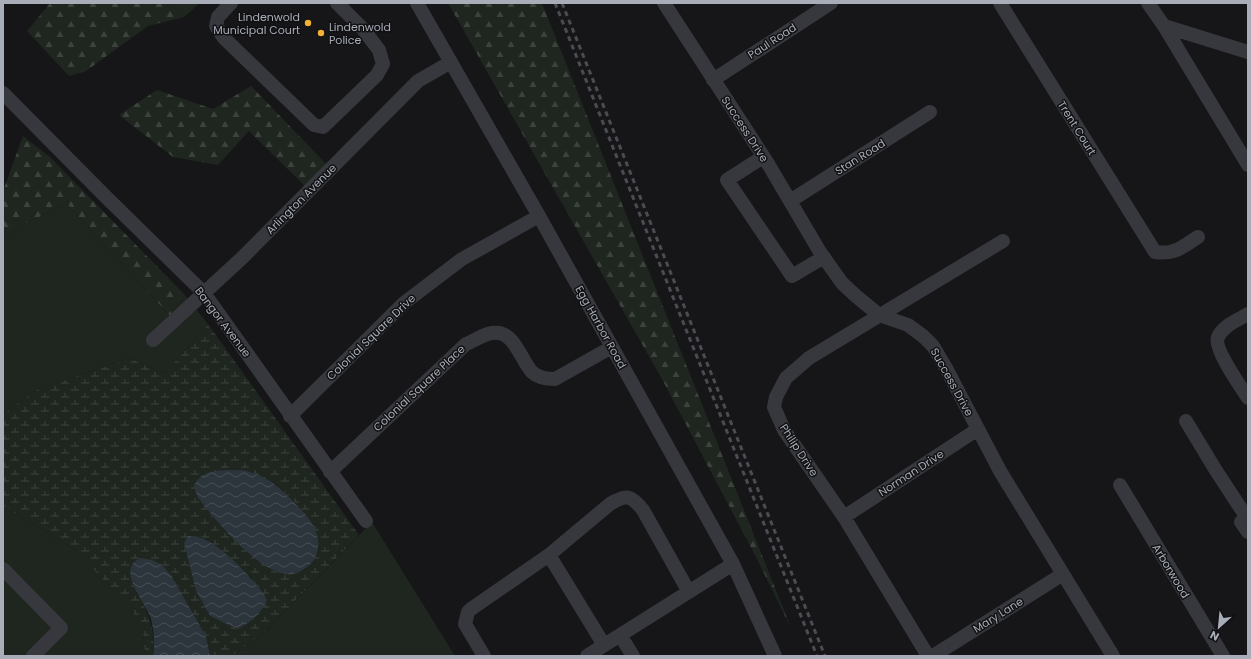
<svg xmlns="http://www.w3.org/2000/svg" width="1251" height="659" font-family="Poppins,sans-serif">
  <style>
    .forest { fill: url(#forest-firs) }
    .wetland { fill: url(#wetland-marsh); fill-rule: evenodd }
    .park { fill: #1e261f }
    .water { fill: url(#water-waves) }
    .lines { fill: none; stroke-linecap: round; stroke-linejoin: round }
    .minor { stroke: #37383d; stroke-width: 14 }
    .rail { stroke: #4a4c52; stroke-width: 3; stroke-dasharray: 5 4; stroke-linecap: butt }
    .poi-dot { fill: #f2b134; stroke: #111113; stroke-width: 1.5 }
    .labels { text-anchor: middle; stroke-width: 3; stroke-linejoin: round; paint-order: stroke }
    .poi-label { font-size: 11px; fill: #a8adb8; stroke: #111113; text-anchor: end }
    .street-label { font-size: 11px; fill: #a8adb8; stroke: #111113 }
  </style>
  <defs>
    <pattern id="forest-firs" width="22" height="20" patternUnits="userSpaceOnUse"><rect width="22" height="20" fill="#1e261f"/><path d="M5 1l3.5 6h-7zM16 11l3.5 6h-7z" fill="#3c433d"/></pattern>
    <pattern id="wetland-marsh" width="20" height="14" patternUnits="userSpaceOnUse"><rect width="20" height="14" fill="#1e261f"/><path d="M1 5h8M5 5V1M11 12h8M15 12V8" fill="none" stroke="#3c433d"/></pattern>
    <pattern id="water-waves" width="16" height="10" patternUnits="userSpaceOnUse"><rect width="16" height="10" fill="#2c353c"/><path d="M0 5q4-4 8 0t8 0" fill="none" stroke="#485056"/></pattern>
  </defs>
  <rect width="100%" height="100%" fill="#161618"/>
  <!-- forest -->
  <path class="forest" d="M50,3h119l15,14 -36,9 -62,45 -17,5 -42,-45z
    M448,3h94l249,625 -35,-71 -93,-176z
    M251,86l80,83 -22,21 -60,-59 -31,34 -45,-8 -54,-42 38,-25 56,19z
    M23,136l27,21 135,138 -15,21 -103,-112 -41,19 -17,11 -6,-3v-40z"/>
  <!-- wetland -->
  <path class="wetland" d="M208,324l151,211 -93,96 -31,23 -1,2h-24l-4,-20 -35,-61 -9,-10 -26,27c13,20 20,39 17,64h-8l-2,-22 -68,-84 -72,-44v-92l35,-25 92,-31 34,16zM274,483c19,16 65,58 34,84 -8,7 -18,8 -28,6 -26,-7 -65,-54 -82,-75zM200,537c21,11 35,26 52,41l-13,50 -8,-2 -21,-10 -14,-25 -12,-48z"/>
  <!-- park -->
  <path class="park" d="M169,3h31l-16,14z
    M67,204l103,112 15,-21 23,29 -44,50 -34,-16 -92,31 -35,25v-183l6,3 17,-11z
    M3,506l72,44 58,61 10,23 2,22h-142z
    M372,522l83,134h-221l1,-2 31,-23z"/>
  <!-- water -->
  <path class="water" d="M242,470c20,4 35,14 49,29 8,9 18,17 23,28 7,14 6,32 -8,41 -8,6 -16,8 -26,5 -28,-9 -64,-52 -82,-75l-4,-11c6,-20 31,-16 48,-17z
    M188,536c4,0 9,0 13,2 19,6 57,44 66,62 -7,14 -15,22 -28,28l-8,-2 -21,-10 -14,-25 -12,-48z
    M141,558l11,2 10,5 9,10 35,61 4,20h-57c2,-12 1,-25 -2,-37 -5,-16 -37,-51 -10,-61z"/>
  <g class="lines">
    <!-- minor -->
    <path class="minor" d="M231,3l-13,14 -2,9 8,12 90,87 9,2 54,-52 6,-11 -4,-14 -16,-21 -26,-26
      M417,3l122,213 194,348 42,92
      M664,3l103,159 53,90 22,31 14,13 23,19 29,10 15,11 10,10 13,22 54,103 113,185
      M1000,3l155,249c20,3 27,-5 43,-15
      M1148,3l16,23 84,139
      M1164,26l84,26
      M713,80l118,-77
      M3,93l102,103 99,97 162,228
      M763,157l-36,23 65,96 32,-19
      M790,201l140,-89
      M1248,314c-10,6 -24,11 -30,23 -5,11 23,50 30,61
      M153,340l90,-83 175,-176 33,-19
      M290,416l114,-113 58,-44 77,-43
      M1186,421l29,48 32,49
      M330,472l136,-128c8,-3 17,-10 26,-11 22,-4 28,26 40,39 6,6 16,7 23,7l57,-32
      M1120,485l103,171
      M844,517l134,-88
      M1248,517l-7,5 7,10
      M549,555l55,90
      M3,569l58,59 -28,28
      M620,635l13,21
      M484,656l-19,-32 3,-12 3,-3 78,-54 61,-51c16,-10 21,-9 33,6l46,82
      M587,656l146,-92
      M928,656l-84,-139 -60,-87 -10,-23 2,-10 10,-19 23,-20 194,-117
      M933,656l130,-82"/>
    <!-- rail -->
    <path class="rail" d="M555,3l262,653
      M562,3l263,653"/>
  </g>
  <!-- markers -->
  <g class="poi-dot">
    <circle cx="308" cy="23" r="4"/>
    <circle cx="321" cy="33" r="4"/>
  </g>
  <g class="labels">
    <!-- poi labels -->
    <g class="poi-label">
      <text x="300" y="21">Lindenwold<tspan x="300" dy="13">Municipal Court</tspan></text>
      <text x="329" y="31" text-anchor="start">Lindenwold<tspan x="329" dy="13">Police</tspan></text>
    </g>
    <!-- street labels -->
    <g class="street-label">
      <text transform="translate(772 41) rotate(-33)" y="4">Paul Road</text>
      <text transform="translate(1077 128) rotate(58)" y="4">Trent Court</text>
      <text transform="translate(745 129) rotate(57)" y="4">Success Drive</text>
      <text transform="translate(860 157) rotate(-32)" y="4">Stan Road</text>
      <text transform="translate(301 199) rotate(-45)" y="4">Arlington Avenue</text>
      <text transform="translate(223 322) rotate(53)" y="4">Bangor Avenue</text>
      <text transform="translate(601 327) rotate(61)" y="4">Egg Harbor Road</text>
      <text transform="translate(371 337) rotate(-44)" y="4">Colonial Square Drive</text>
      <text transform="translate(952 382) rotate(61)" y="4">Success Drive</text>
      <text transform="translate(419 388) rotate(-43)" y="4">Colonial Square Place</text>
      <text transform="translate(799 450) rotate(57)" y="4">Philip Drive</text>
      <text transform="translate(911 473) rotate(-33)" y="4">Norman Drive</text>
      <text transform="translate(1171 571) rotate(59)" y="4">Arborwood</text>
      <text transform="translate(998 615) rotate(-32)" y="4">Mary Lane</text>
    </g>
  </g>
  <!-- border -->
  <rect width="1251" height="659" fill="none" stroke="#a8adb8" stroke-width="8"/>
  <!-- north arrow -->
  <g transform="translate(1219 627) rotate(207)" stroke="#111113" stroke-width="3" paint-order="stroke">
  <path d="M0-3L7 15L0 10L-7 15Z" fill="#a8adb8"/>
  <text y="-6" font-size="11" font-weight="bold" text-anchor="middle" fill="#a8adb8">N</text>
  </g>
</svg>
